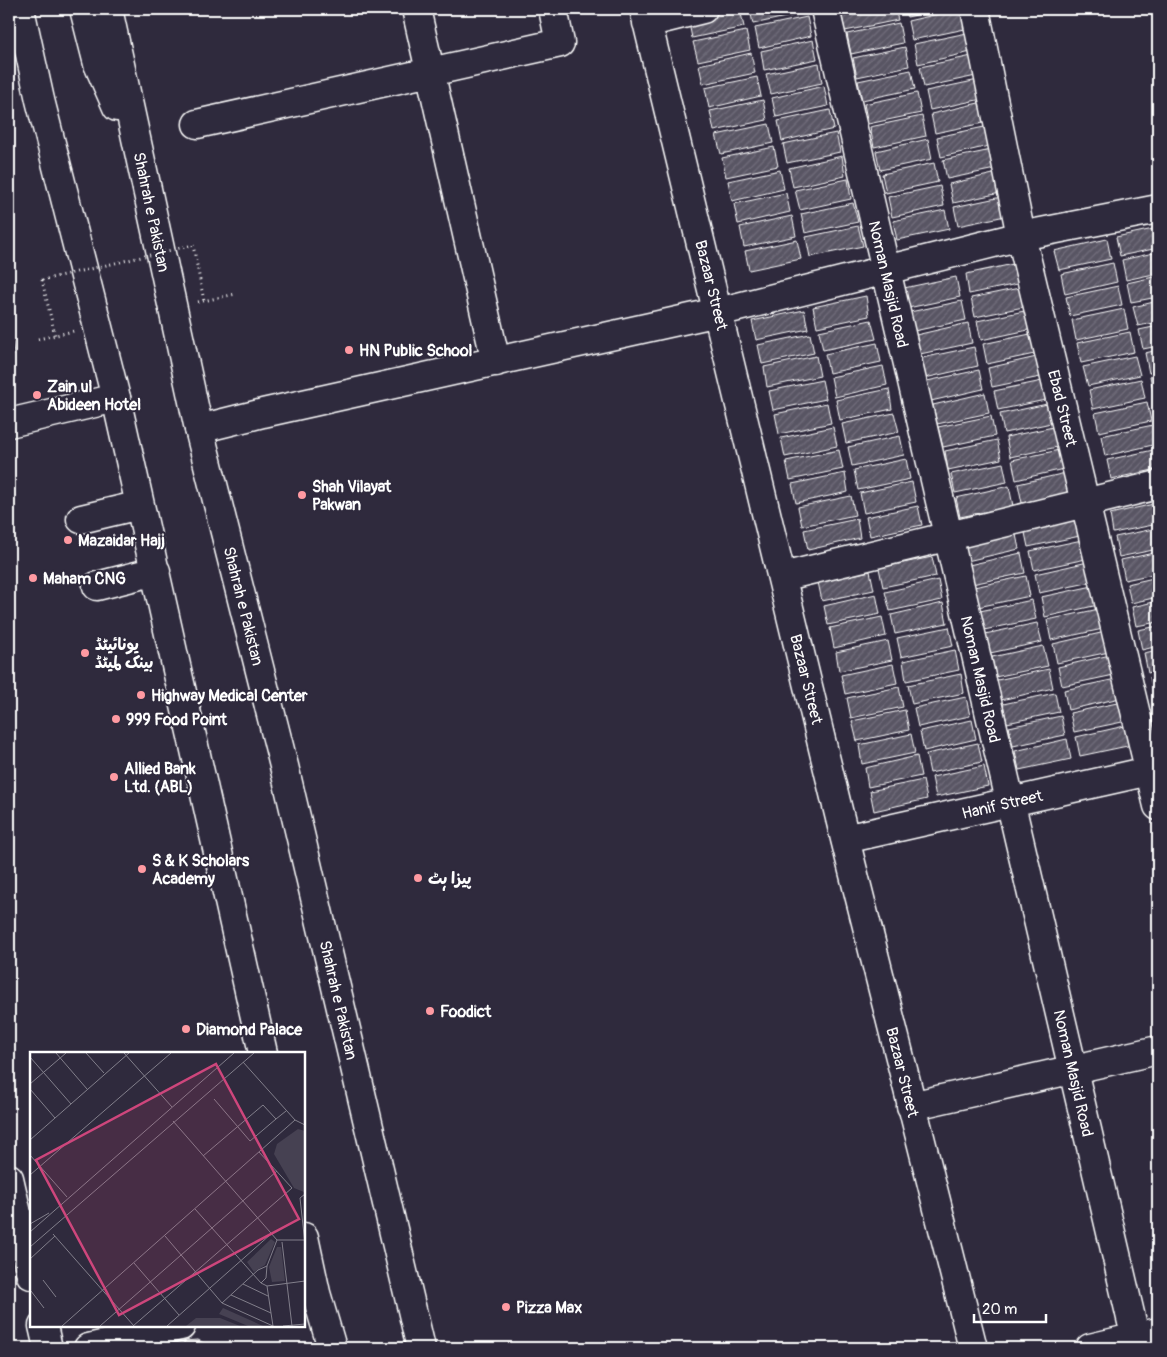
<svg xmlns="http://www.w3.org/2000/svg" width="1167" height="1357" font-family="Pangolin,'Playpen Sans Arabic',sans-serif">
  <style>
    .building { fill: url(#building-hatch); stroke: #fff }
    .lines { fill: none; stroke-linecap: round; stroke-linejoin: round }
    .street-casing { stroke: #fff; stroke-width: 31 }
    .secondary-casing { stroke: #fff; stroke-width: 31 }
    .highway-casing { stroke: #fff; stroke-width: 31 }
    .path { stroke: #fff; stroke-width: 3; stroke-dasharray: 1 4; stroke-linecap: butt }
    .street { stroke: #2f2a3d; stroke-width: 28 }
    .secondary { stroke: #2f2a3d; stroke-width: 28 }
    .highway { stroke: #2f2a3d; stroke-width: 28 }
    .path-bridge { stroke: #fff; stroke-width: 3; stroke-dasharray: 1 4; stroke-linecap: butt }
    .poi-dot { fill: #ff9aa2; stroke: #2f2a3d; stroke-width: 2 }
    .labels { text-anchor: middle; stroke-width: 4; stroke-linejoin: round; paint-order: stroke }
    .street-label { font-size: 16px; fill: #fff; stroke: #2f2a3d }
    .poi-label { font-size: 16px; font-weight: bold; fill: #fff; stroke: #2f2a3d; text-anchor: start }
    .inset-road { fill: none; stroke: #827f8b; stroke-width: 1 }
    .view { fill: #ce467c; fill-opacity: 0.15; stroke: #ce467c; stroke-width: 2.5 }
    .inset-edge { fill: none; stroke: #fff; stroke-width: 2.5 }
  </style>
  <defs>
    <pattern id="building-hatch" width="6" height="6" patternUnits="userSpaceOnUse" patternTransform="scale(1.25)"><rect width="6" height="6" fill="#595564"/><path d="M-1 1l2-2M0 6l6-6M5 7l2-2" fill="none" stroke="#726e7b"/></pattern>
  </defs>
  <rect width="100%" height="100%" fill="#2f2a3d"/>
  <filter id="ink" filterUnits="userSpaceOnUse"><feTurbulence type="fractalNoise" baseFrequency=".02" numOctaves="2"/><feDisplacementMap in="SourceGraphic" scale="10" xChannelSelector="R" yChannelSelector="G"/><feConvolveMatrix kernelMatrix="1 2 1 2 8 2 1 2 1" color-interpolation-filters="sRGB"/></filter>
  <g filter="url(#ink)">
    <!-- building -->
    <path class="building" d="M732,9h8l4,18 -52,11 -4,-20z
      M750,9h55v4l-52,11z
      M854,9h41l3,11 -53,11 -4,-19z
      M905,9h41l-39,8z
      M960,9l5,20 -53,11 -4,-19z
      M807,17l4,19 -52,12 -4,-20z
      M899,23l4,20 -52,11 -4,-20z
      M746,31l4,19 -52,11 -5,-19z
      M967,33l4,19 -53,12 -4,-20z
      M813,40l4,19 -53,11 -3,-19z
      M905,47l4,19 -52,11 -4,-19z
      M751,53l4,20 -52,11 -4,-19z
      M972,56l4,20 -52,11 -4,-20z
      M819,63l3,20 -51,11 -5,-20z
      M911,70l4,19 -53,11 -4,-19z
      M757,77l4,19 -52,12 -4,-20z
      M978,80l4,19 -52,11 -4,-19z
      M824,86l4,20 -52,11 -4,-19z
      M917,93l4,20 -53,11 -4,-20z
      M763,100l4,20 -53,11 -4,-20z
      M983,102l5,20 -53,11 -4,-19z
      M830,110l4,19 -52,12 -4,-20z
      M922,116l4,20 -52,11 -4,-20z
      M769,124l4,19 -52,11 -5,-19z
      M989,126l4,19 -52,12 -4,-20z
      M836,133l4,19 -53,11 -4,-19z
      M928,139l4,20 -52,11 -4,-19z
      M774,147l4,19 -52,11 -4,-19z
      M996,149l4,19 -53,11 -4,-19z
      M842,156l3,20 -52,11 -4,-19z
      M934,163l4,19 -52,11 -4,-19z
      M780,170l4,19 -52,12 -4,-20z
      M1002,172l3,20 -52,11 -4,-19z
      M848,179l3,20 -51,11 -5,-20z
      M940,186l4,20 -52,11 -4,-20z
      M786,193l4,19 -52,12 -4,-20z
      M1006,196l4,19 -52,11 -4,-19z
      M853,203l5,19 -53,11 -4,-19z
      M945,210l4,19 -52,11 -4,-19z
      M792,216l4,20 -52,11 -4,-20z
      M858,226l5,20 -53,11 -4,-20z
      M1158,228v20l-38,8 -4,-19z
      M1107,239l4,20 -52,11 -5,-19z
      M797,240l4,19 -52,11 -4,-19z
      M1158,252v21l-32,7 -4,-20z
      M1018,263l4,20 -53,11 -3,-20z
      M1113,263l4,19 -52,12 -4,-20z
      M1158,276v21l-27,5 -4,-19z
      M956,277l4,20 -52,11 -4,-20z
      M1118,286l4,19 -52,11 -4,-19z
      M1024,287l4,19 -53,11 -4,-19z
      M866,296l3,20 -52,11 -4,-20z
      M962,301l4,19 -52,11 -4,-19z
      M1158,301v21l-20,4 -5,-19z
      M1124,309l4,20 -52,11 -4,-20z
      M804,310l4,19 -52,11 -4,-19z
      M1029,310l4,19 -52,11 -4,-19z
      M9,311l5,44 -5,3z
      M871,320l5,19 -53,11 -4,-19z
      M968,323l4,20 -52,11 -4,-19z
      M1158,326v20l-15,3 -4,-19z
      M1130,332l4,20 -53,11 -4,-20z
      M1035,333l4,20 -52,11 -4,-20z
      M810,334l4,19 -52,11 -4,-19z
      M877,343l4,19 -52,11 -4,-19z
      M974,347l4,19 -53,12 -3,-20z
      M1158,350v21l-9,2 -4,-20z
      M816,356l4,20 -53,11 -3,-20z
      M1041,356l4,20 -53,11 -4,-19z
      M1135,356l5,19 -52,11 -5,-19z
      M883,366l4,19 -52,12 -4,-20z
      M979,370l4,19 -52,12 -4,-20z
      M1158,374v21h-4l-4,-19z
      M1141,379l4,19 -52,11 -4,-19z
      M822,380l4,19 -53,11 -4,-19z
      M1047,380l3,19 -52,11 -4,-19z
      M889,389l3,20 -52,11 -4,-20z
      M985,393l4,20 -52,11 -4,-19z
      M1147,402l4,19 -52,11 -4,-19z
      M827,403l4,20 -52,11 -4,-20z
      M1052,403l4,19 -52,11 -4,-19z
      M894,413l5,19 -53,11 -4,-19z
      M991,416l4,20 -52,11 -5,-20z
      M1153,425l4,19 -52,12 -4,-20z
      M1058,426l4,20 -52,11 -4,-20z
      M833,427l4,19 -52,11 -4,-19z
      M900,436l4,19 -52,11 -4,-19z
      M997,440l4,19 -53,11 -3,-19z
      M1064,449l4,19 -52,12 -4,-20z
      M1158,449v20l-47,10 -4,-19z
      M839,450l4,19 -53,11 -4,-19z
      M906,459l4,20 -52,11 -4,-20z
      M1003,463l4,19 -52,11 -4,-19z
      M1070,472l4,20 -52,11 -4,-19z
      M845,473l3,19 -52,11 -4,-19z
      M912,482l4,20 -52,11 -4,-20z
      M1009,486l4,20 -53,11 -4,-19z
      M851,496l4,19 -53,11 -4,-19z
      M1158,503v21l-45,9 -3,-19z
      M918,506l4,19 -52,11 -4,-19z
      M1076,516l4,20 -52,11 -4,-19z
      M857,519l3,19 -52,12 -4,-20z
      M1158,528v21l-39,8 -4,-20z
      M1015,530l4,19 -52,12 -4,-20z
      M1082,540l4,19 -52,11 -4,-19z
      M1158,552v21l-33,7 -4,-20z
      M1021,553l4,20 -53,11 -3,-19z
      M932,557l4,19 -53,11 -4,-19z
      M1088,562l4,20 -53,11 -4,-19z
      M870,571l4,19 -52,11 -4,-19z
      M1026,576l4,20 -52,11 -4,-20z
      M1158,577v20l-27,6 -4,-19z
      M938,580l4,20 -52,11 -5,-19z
      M1093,586l5,19 -53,12 -4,-20z
      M876,594l4,20 -52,11 -4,-19z
      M1032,600l4,19 -52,11 -4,-19z
      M1158,601v21l-22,4 -4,-19z
      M943,603l4,20 -52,11 -4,-19z
      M1099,609l4,20 -52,11 -4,-20z
      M882,617l4,19 -52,12 -4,-20z
      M1037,623l5,19 -52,11 -5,-19z
      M1158,626v20l-16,4 -4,-20z
      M949,627l4,19 -52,11 -4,-19z
      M1105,632l4,20 -52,11 -4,-19z
      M888,641l4,19 -53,11 -3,-19z
      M1043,646l5,20 -53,11 -3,-20z
      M955,650l4,20 -53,11 -3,-20z
      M1158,650v20l-10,3 -4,-20z
      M1110,655l4,20 -52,11 -4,-19z
      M893,664l4,19 -52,11 -4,-19z
      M1049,669l4,19 -52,12 -4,-20z
      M961,674l3,19 -52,11 -4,-19z
      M1158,675v20l-4,1 -4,-19z
      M1116,679l4,19 -52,12 -4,-20z
      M899,687l4,20 -52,11 -4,-20z
      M1055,693l4,19 -52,11 -4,-19z
      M966,697l4,19 -52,11 -4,-19z
      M1122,702l5,19 -53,11 -4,-19z
      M905,710l4,20 -52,11 -5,-20z
      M1061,716l4,19 -52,11 -4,-19z
      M972,720l4,19 -52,12 -4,-20z
      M1129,725l3,20 -52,11 -4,-19z
      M911,734l4,19 -53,11 -3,-19z
      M1067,739l4,20 -52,11 -4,-19z
      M978,743l4,19 -52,11 -4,-19z
      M917,756l4,20 -53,11 -3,-19z
      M984,766l4,20 -52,11 -4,-20z
      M923,780l4,19 -53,12 -4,-20z
      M198,1340l15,8h-34l5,-1v-6z"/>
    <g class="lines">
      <!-- street casing -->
      <g class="street-casing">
        <path id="street" d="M416,9l80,353
          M644,9l201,830 128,509
          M825,9l313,1339
          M975,9l46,227 137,570
          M647,23l56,-14
          M197,124l363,-81 -7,-34
          M199,429l64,-16 455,-101 303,-76 137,-27
          M782,577l376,-92
          M845,839l313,-70
          M911,1106l247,-56
          M9,1178l22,97
          M43,1326l5,22
          M88,1348l93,-22
          M1090,1348l68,-16"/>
      </g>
      <!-- secondary casing -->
      <g class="secondary-casing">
        <path id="secondary" d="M9,423l107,-25"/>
      </g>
      <!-- highway casing -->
      <g class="highway-casing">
        <path id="highway" d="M20,9l20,91 76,298 147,655
          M84,9l14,55 19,43
          M108,9l91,420 85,337 137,582
          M81,519l59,-14
          M97,586l59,-15
          M304,1237l12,56 16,55"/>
      </g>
      <!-- path -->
      <path class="path" d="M193,245l11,56
        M42,280l13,55
        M198,302l38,-8
        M38,339l36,-8"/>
      <!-- street -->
      <use href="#street" class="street"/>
      <!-- secondary -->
      <use href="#secondary" class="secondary"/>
      <!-- highway -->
      <use href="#highway" class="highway"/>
      <!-- path-bridge -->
      <path class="path-bridge" d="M42,280l151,-35"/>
    </g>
  </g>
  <!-- markers -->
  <g class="poi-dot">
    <circle cx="349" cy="350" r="5"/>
    <circle cx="37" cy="395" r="5"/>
    <circle cx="302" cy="495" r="5"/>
    <circle cx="68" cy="540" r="5"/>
    <circle cx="33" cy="578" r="5"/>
    <circle cx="85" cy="653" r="5"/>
    <circle cx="141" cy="695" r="5"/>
    <circle cx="116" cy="719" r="5"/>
    <circle cx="114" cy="777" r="5"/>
    <circle cx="142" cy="869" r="5"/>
    <circle cx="418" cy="878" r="5"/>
    <circle cx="430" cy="1011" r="5"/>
    <circle cx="186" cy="1029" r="5"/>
    <circle cx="506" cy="1307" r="5"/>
  </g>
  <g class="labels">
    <!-- street labels -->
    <g class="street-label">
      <text transform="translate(152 212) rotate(78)" y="6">Shahrah e Pakistan</text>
      <text transform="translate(889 284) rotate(77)" y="6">Noman Masjid Road</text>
      <text transform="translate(712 285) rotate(76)" y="6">Bazaar Street</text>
      <text transform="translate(1063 408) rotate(76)" y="6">Ebad Street</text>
      <text transform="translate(244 606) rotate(76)" y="6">Shahrah e Pakistan</text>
      <text transform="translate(807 679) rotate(76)" y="6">Bazaar Street</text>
      <text transform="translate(981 679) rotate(77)" y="6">Noman Masjid Road</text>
      <text transform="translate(1002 804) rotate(-13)" y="6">Hanif Street</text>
      <text transform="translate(339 1000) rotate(77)" y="6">Shahrah e Pakistan</text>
      <text transform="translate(903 1072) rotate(76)" y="6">Bazaar Street</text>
      <text transform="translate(1074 1073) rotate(77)" y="6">Noman Masjid Road</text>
    </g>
    <!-- poi labels -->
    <g class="poi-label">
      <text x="359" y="356">HN Public School</text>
      <text x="47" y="392">Zain ul<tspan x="47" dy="18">Abideen Hotel</tspan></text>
      <text x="312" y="492">Shah Vilayat<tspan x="312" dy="18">Pakwan</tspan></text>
      <text x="78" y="546">Mazaidar Hajj</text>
      <text x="43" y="584">Maham CNG</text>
      <text x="95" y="650">یونائیٹڈ<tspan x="95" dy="18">بینک لمیٹڈ</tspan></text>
      <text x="151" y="701">Highway Medical Center</text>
      <text x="126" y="725">999 Food Point</text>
      <text x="124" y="774">Allied Bank<tspan x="124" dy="18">Ltd. (ABL)</tspan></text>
      <text x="152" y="866">S &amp; K Scholars<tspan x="152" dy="18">Academy</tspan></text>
      <text x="428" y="884">پیزا ہٹ</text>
      <text x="440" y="1017">Foodict</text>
      <text x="196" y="1035">Diamond Palace</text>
      <text x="516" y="1313">Pizza Max</text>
    </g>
  </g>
  <!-- overview -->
  <g transform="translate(30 1052)">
    <rect width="275" height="275" fill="#2f2a3d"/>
    <path d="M241,187l4,3 -10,23 -11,7 -7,-10zM247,195h4l4,34 -13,1 -3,-15zM193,256l40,18h-15l-29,-12z" fill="#464152"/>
    <path d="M166,266h24l20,8h-54z" fill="#464152"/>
    <path d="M268,77l7,2 -1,61 -10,-4 -20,-34 3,-10z" fill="#464152"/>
    <path class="inset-road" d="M26,1l31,36M56,1l18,20M94,1l48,54M0,5l41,47M213,10l52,58 10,5M0,32l36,-31M0,37l25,29M184,47l36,42 26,-22M143,69l104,119h28M0,88l99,-87M0,103l37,42M173,104l60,-51 13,14 10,-8M0,123l141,-122M275,142l-5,4 5,46M165,157l66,74 6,3 38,-5M0,172l19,-11M0,180l204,-179M23,182l81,92M135,184l57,67 51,23M252,190l10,84M0,195l224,-194M0,207l25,-23M104,211l45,52M13,228l13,17M231,231l5,-5 1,-12 10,-26M213,232l25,12M237,234l4,27M1,239l13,17M201,243l40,18 2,13M192,251l36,-33 9,-4M32,274l233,-206M70,274l177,-155M103,274l159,-138 -33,-36M137,274l104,-92M253,274l22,-2"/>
    <path class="view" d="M186,12l83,155 -180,96 -83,-155z"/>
    <rect width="275" height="275" class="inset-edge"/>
  </g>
  <!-- margin -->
  <rect width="1167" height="1357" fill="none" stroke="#2f2a3d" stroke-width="30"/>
  <rect x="15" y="15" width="1137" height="1327" fill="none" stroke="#fff" stroke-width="2" filter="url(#ink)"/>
  <!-- scale -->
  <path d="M974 1314v8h72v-8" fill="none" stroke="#ffffff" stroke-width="2.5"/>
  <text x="982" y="1314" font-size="15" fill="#ffffff" stroke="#2f2a3d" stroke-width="4" paint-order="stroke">20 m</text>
</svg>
